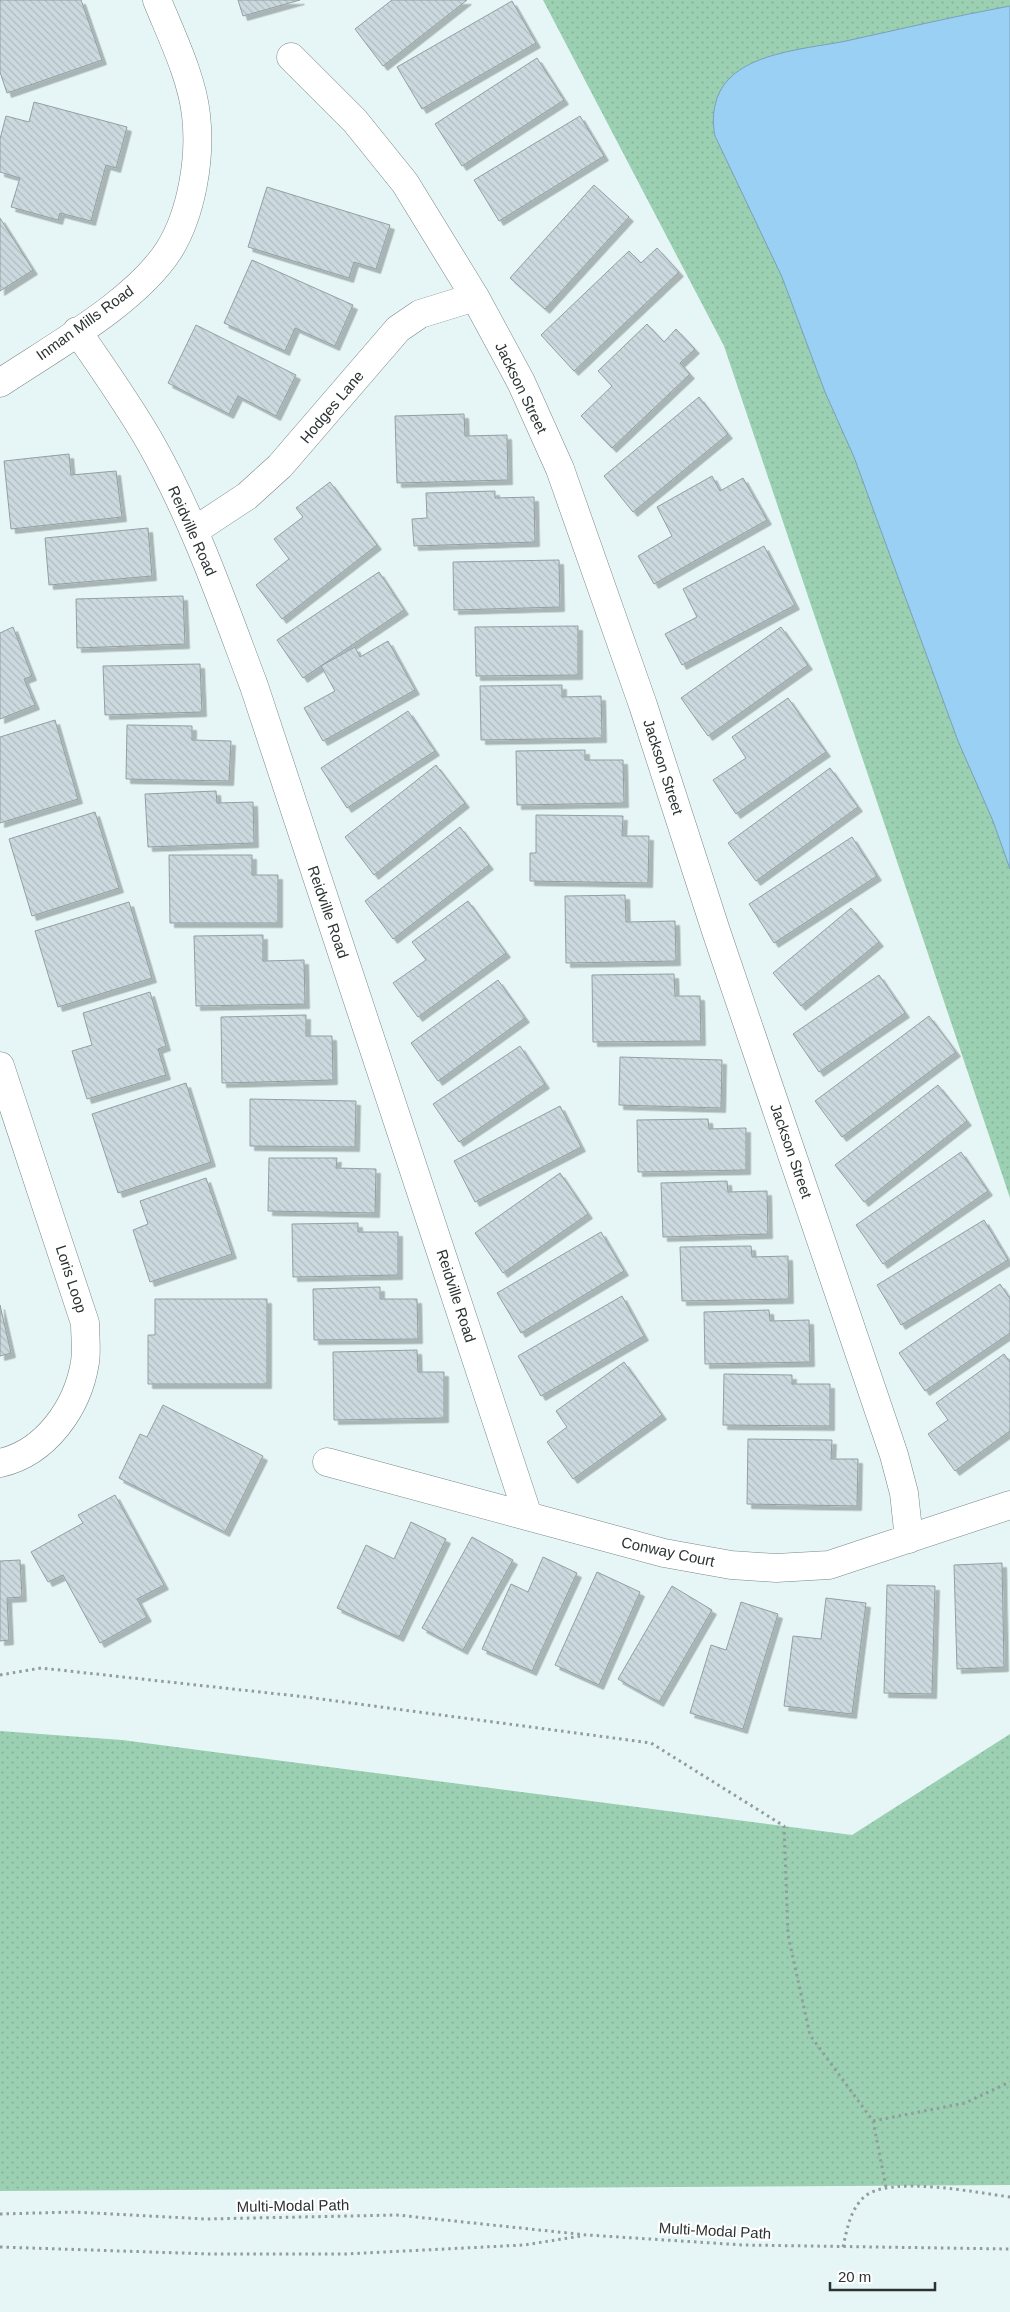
<svg xmlns="http://www.w3.org/2000/svg" width="1010" height="2312" font-family="Arial,sans-serif">
  <style>
    .grass { fill: url(#grass-dots) }
    .water { fill: #9ad0f4; stroke: #79a1ba }
    .building { fill: url(#building-back-hatch); stroke: #929fa3; filter: url(#shadow) }
    .lines { fill: none; stroke-linecap: round; stroke-linejoin: round }
    .minor-casing { stroke: #798788; stroke-width: 29 }
    .path { stroke: #919c9c; stroke-width: 3; stroke-dasharray: 2.5 4; stroke-linecap: butt }
    .minor { stroke: #fff; stroke-width: 28 }
    .labels { text-anchor: middle; stroke-width: 4.5; stroke-linejoin: round; paint-order: stroke }
    .street-label { font-size: 15px; fill: #2c3232; stroke: #fff }
  </style>
  <defs>
    <pattern id="grass-dots" width="8" height="8" patternUnits="userSpaceOnUse" patternTransform="scale(1.25)"><rect width="8" height="8" fill="#9bd0b2"/><path d="M2 2h.1M6 6h.1" fill="none" stroke="#86b39a" stroke-width="1.8" stroke-linecap="round"/></pattern>
    <pattern id="building-back-hatch" width="6" height="6" patternUnits="userSpaceOnUse" patternTransform="scale(1.25)"><rect width="6" height="6" fill="#ccdadf"/><path d="M-1 5l2 2M0 0l6 6M5-1l2 2" fill="none" stroke="#afbcc0"/></pattern>
    <filter id="shadow"><feDropShadow dx="4.5" dy="4.5" stdDeviation="0" flood-color="#0004"/></filter>
  </defs>
  <rect width="100%" height="100%" fill="#e6f6f6"/>
  <!-- grass -->
  <path class="grass" d="M543,0h467v1198l-286,-852z
    M0,1731l122,9 730,95 158,-101v451l-1010,6z"/>
  <!-- water -->
  <path class="water" d="M1010,6v863l-17,-48 -35,-80 -104,-284 -29,-65 -43,-115 -67,-141c-4,-19 -1,-42 14,-57 25,-27 82,-31 117,-38 55,-12 109,-25 164,-35z"/>
  <!-- building -->
  <path class="building" d="M0,0h81l21,60 -95,33 -7,-21z
    M238,0h62l-57,16z
    M392,0h75l-84,66 -28,-37z
    M512,1l24,42 -114,66 -25,-42z
    M537,58l27,42 -102,66 -27,-42z
    M34,102l93,25 -11,41 -10,-3 -15,56 -31,-8 -2,7 -47,-13 9,-29 -20,-6v-33l6,-23 23,6z
    M580,116l24,40 -105,65 -25,-41z
    M594,185l35,32 -84,92 -35,-31z
    M267,187l123,38 -14,44 -22,-7 -5,16 -101,-31z
    M0,218l33,52 -33,21z
    M657,248l22,24 -105,99 -33,-36 88,-84 12,12z
    M252,260l101,45 -18,41 -40,-18 -10,23 -61,-28z
    M647,324l17,18 12,-13 19,20 -15,14 10,11 -78,74 -31,-32 31,-30 -14,-15z
    M196,325l100,50 -20,41 -38,-20 -9,18 -61,-31z
    M699,397l29,37 -95,78 -29,-36z
    M464,414l1,22 42,-1 1,45 -111,3 -2,-67z
    M69,454l2,21 45,-4 6,46 -111,12 -7,-68z
    M712,476l8,15 23,-13 24,42 -113,64 -16,-28 34,-20 -15,-29z
    M330,482l47,63 -95,74 -26,-34 33,-26 -15,-20 29,-22 -7,-9z
    M495,491v7l39,-1 1,45 -121,4 -2,-27 15,-1 -1,-25z
    M148,528l4,48 -103,9 -4,-47z
    M764,546l31,59 -113,60 -17,-31 32,-17 -14,-28z
    M559,560l1,47 -106,3 -1,-48z
    M379,572l25,38 -101,68 -26,-38z
    M183,596l2,48 -108,4 -1,-49z
    M578,626v49l-102,1 -1,-49z
    M13,627l19,49 -8,3 11,26 -35,14v-86z
    M781,627l27,38 -100,71 -27,-38z
    M388,641l27,49 -92,51 -19,-33 31,-17 -14,-25 34,-19 5,10z
    M200,664l2,48 -97,3 -2,-49z
    M562,685v12l39,-1 1,42 -121,2 -1,-54z
    M788,698l38,54 -90,62 -23,-34 33,-22 -14,-21z
    M408,711l27,40 -88,57 -26,-40z
    M55,720l23,79 -78,24v-86z
    M127,725l65,1v14l39,1 -2,40 -103,-2z
    M585,750v10h38l1,43 -107,2 -1,-54z
    M436,765l29,38 -91,72 -29,-38z
    M830,768l28,39 -102,74 -28,-38z
    M216,791l1,12 36,-1 1,41 -106,4 -3,-53z
    M95,812l24,76 -87,28 -23,-77z
    M536,815l87,1 -1,20h27l-1,47 -118,-2v-28h6z
    M460,827l29,38 -96,74 -28,-38z
    M852,837l25,39 -103,67 -25,-39z
    M169,855h83v20h26v48h-108z
    M625,895l1,27 49,-1 1,40 -110,2 -1,-67z
    M468,901l38,52 -88,64 -25,-34 33,-23 -14,-18z
    M129,902l23,76 -94,29 -23,-76z
    M851,908l28,34 -78,64 -28,-33z
    M263,935v26l41,-1 1,44 -109,2 -2,-70z
    M674,974l1,22h25l1,45 -108,1 -1,-67z
    M879,975l26,38 -86,59 -26,-38z
    M498,980l27,38 -87,63 -27,-38z
    M150,992l16,54 -8,3 8,26 -79,24 -15,-48 20,-6 -9,-32z
    M306,1015v21h26l1,44 -111,3 -1,-66z
    M929,1016l27,36 -114,85 -27,-36z
    M520,1046l25,38 -86,58 -26,-38z
    M620,1057l102,3 -1,48 -102,-3z
    M186,1083l25,79 -93,31 -26,-79z
    M938,1085l29,36 -103,81 -29,-37z
    M250,1099l106,2 -1,46 -105,-1z
    M560,1106l21,41 -106,55 -21,-41z
    M708,1119l1,10 37,-1v42l-108,2 -1,-52z
    M961,1152l27,39 -105,73 -27,-39z
    M269,1158h68l-1,10 40,1 -1,44 -107,-2z
    M560,1173l28,41 -85,59 -28,-40z
    M206,1178l26,76 -82,28 -17,-52 15,-6 -8,-23z
    M727,1181l1,11 39,-1 1,43 -105,3 -2,-54z
    M984,1220l24,40 -107,65 -24,-40z
    M358,1223v9h40v43l-105,2 -1,-53z
    M601,1232l23,39 -103,62 -24,-40z
    M751,1246l1,11 36,-1 1,43 -107,2 -2,-54z
    M1000,1284l10,15v34l-85,58 -26,-38z
    M380,1287v12h37l1,40 -104,1 -1,-51z
    M622,1296l22,40 -103,60 -23,-40z
    M155,1299h112v85h-119v-49h7z
    M0,1305l11,48 -11,3z
    M769,1310l1,11 39,-1 1,42 -105,2 -1,-52z
    M417,1350l1,22h26v46l-110,2 -1,-68z
    M1004,1354l6,8v69l-55,40 -27,-37 20,-14 -12,-17z
    M624,1362l38,53 -89,64 -26,-37 20,-15 -11,-16z
    M724,1374l68,1v9h38v42l-107,-1z
    M163,1405l100,51 -38,76 -106,-54 21,-44 7,3z
    M748,1439l84,1 -1,19h27l-1,47 -110,-2z
    M115,1495l49,90 -27,14 10,18 -47,26 -37,-68 -15,7 -17,-30 52,-29 -5,-8z
    M411,1522l35,17 -47,98 -62,-29 29,-63 28,14z
    M472,1537l41,23 -50,90 -41,-22z
    M543,1557l34,16 -45,98 -50,-22 29,-65 17,8z
    M20,1560l2,37 -15,1 2,42 -9,1v-80z
    M1002,1563l2,104 -47,2 -3,-104z
    M597,1572l43,20 -41,93 -44,-20z
    M887,1585l48,1 -3,108 -48,-1z
    M672,1586l40,24 -53,92 -41,-23z
    M826,1598l40,5 -14,111 -68,-8 9,-70 28,3z
    M741,1602l37,12 -35,115 -53,-16 21,-68 15,5z"/>
  <g class="lines">
    <!-- minor casing -->
    <g class="minor-casing">
      <path id="minor" d="M291,57l64,64 50,62 70,114 46,85 39,87 83,236 73,226 178,524 10,38 5,46
        M77,331c25,36 51,73 73,111 44,77 73,162 104,244l274,830
        M0,383c52,-35 135,-80 169,-133 23,-37 32,-93 27,-135 -4,-38 -25,-80 -39,-115
        M194,531l53,-35 33,-30 118,-137 22,-15 55,-17
        M0,1066l85,257c0,13 2,27 0,39 -7,45 -39,91 -85,101
        M327,1462l337,91 67,12 45,3 53,-3 181,-60"/>
    </g>
    <!-- path -->
    <path class="path" d="M0,1675l41,-7 265,29 345,46 133,83 4,109 22,100 63,86 13,66
      M873,2121l92,-18 45,-21
      M0,2214l74,-2 132,7 191,-4 190,20 156,10 267,4
      M0,2247l211,7h134l179,-9 57,-9
      M843,2247c4,-18 7,-36 20,-49 24,-24 115,-5 147,-1"/>
    <!-- minor -->
    <use href="#minor" class="minor"/>
  </g>
  <g class="labels">
    <!-- street labels -->
    <g class="street-label">
      <text transform="translate(85 323) rotate(-36)" y="5">Inman Mills Road</text>
      <text transform="translate(521 388) rotate(64)" y="5">Jackson Street</text>
      <text transform="translate(332 407) rotate(-50)" y="5">Hodges Lane</text>
      <text transform="translate(192 531) rotate(66)" y="5">Reidville Road</text>
      <text transform="translate(663 767) rotate(72)" y="5">Jackson Street</text>
      <text transform="translate(328 912) rotate(71)" y="5">Reidville Road</text>
      <text transform="translate(791 1151) rotate(71)" y="5">Jackson Street</text>
      <text transform="translate(71 1279) rotate(72)" y="5">Loris Loop</text>
      <text transform="translate(456 1296) rotate(72)" y="5">Reidville Road</text>
      <text transform="translate(668 1552) rotate(12)" y="5">Conway Court</text>
      <text transform="translate(293 2206) rotate(-1)" y="5">Multi-Modal Path</text>
      <text transform="translate(715 2231) rotate(3)" y="5">Multi-Modal Path</text>
    </g>
  </g>
  <!-- scale -->
  <path d="M830 2282v8h105v-8" fill="none" stroke="#2c3232" stroke-width="2.5"/>
  <text x="838" y="2282" font-size="15" fill="#2c3232" stroke="#ffffff" stroke-width="4" paint-order="stroke">20 m</text>
</svg>
